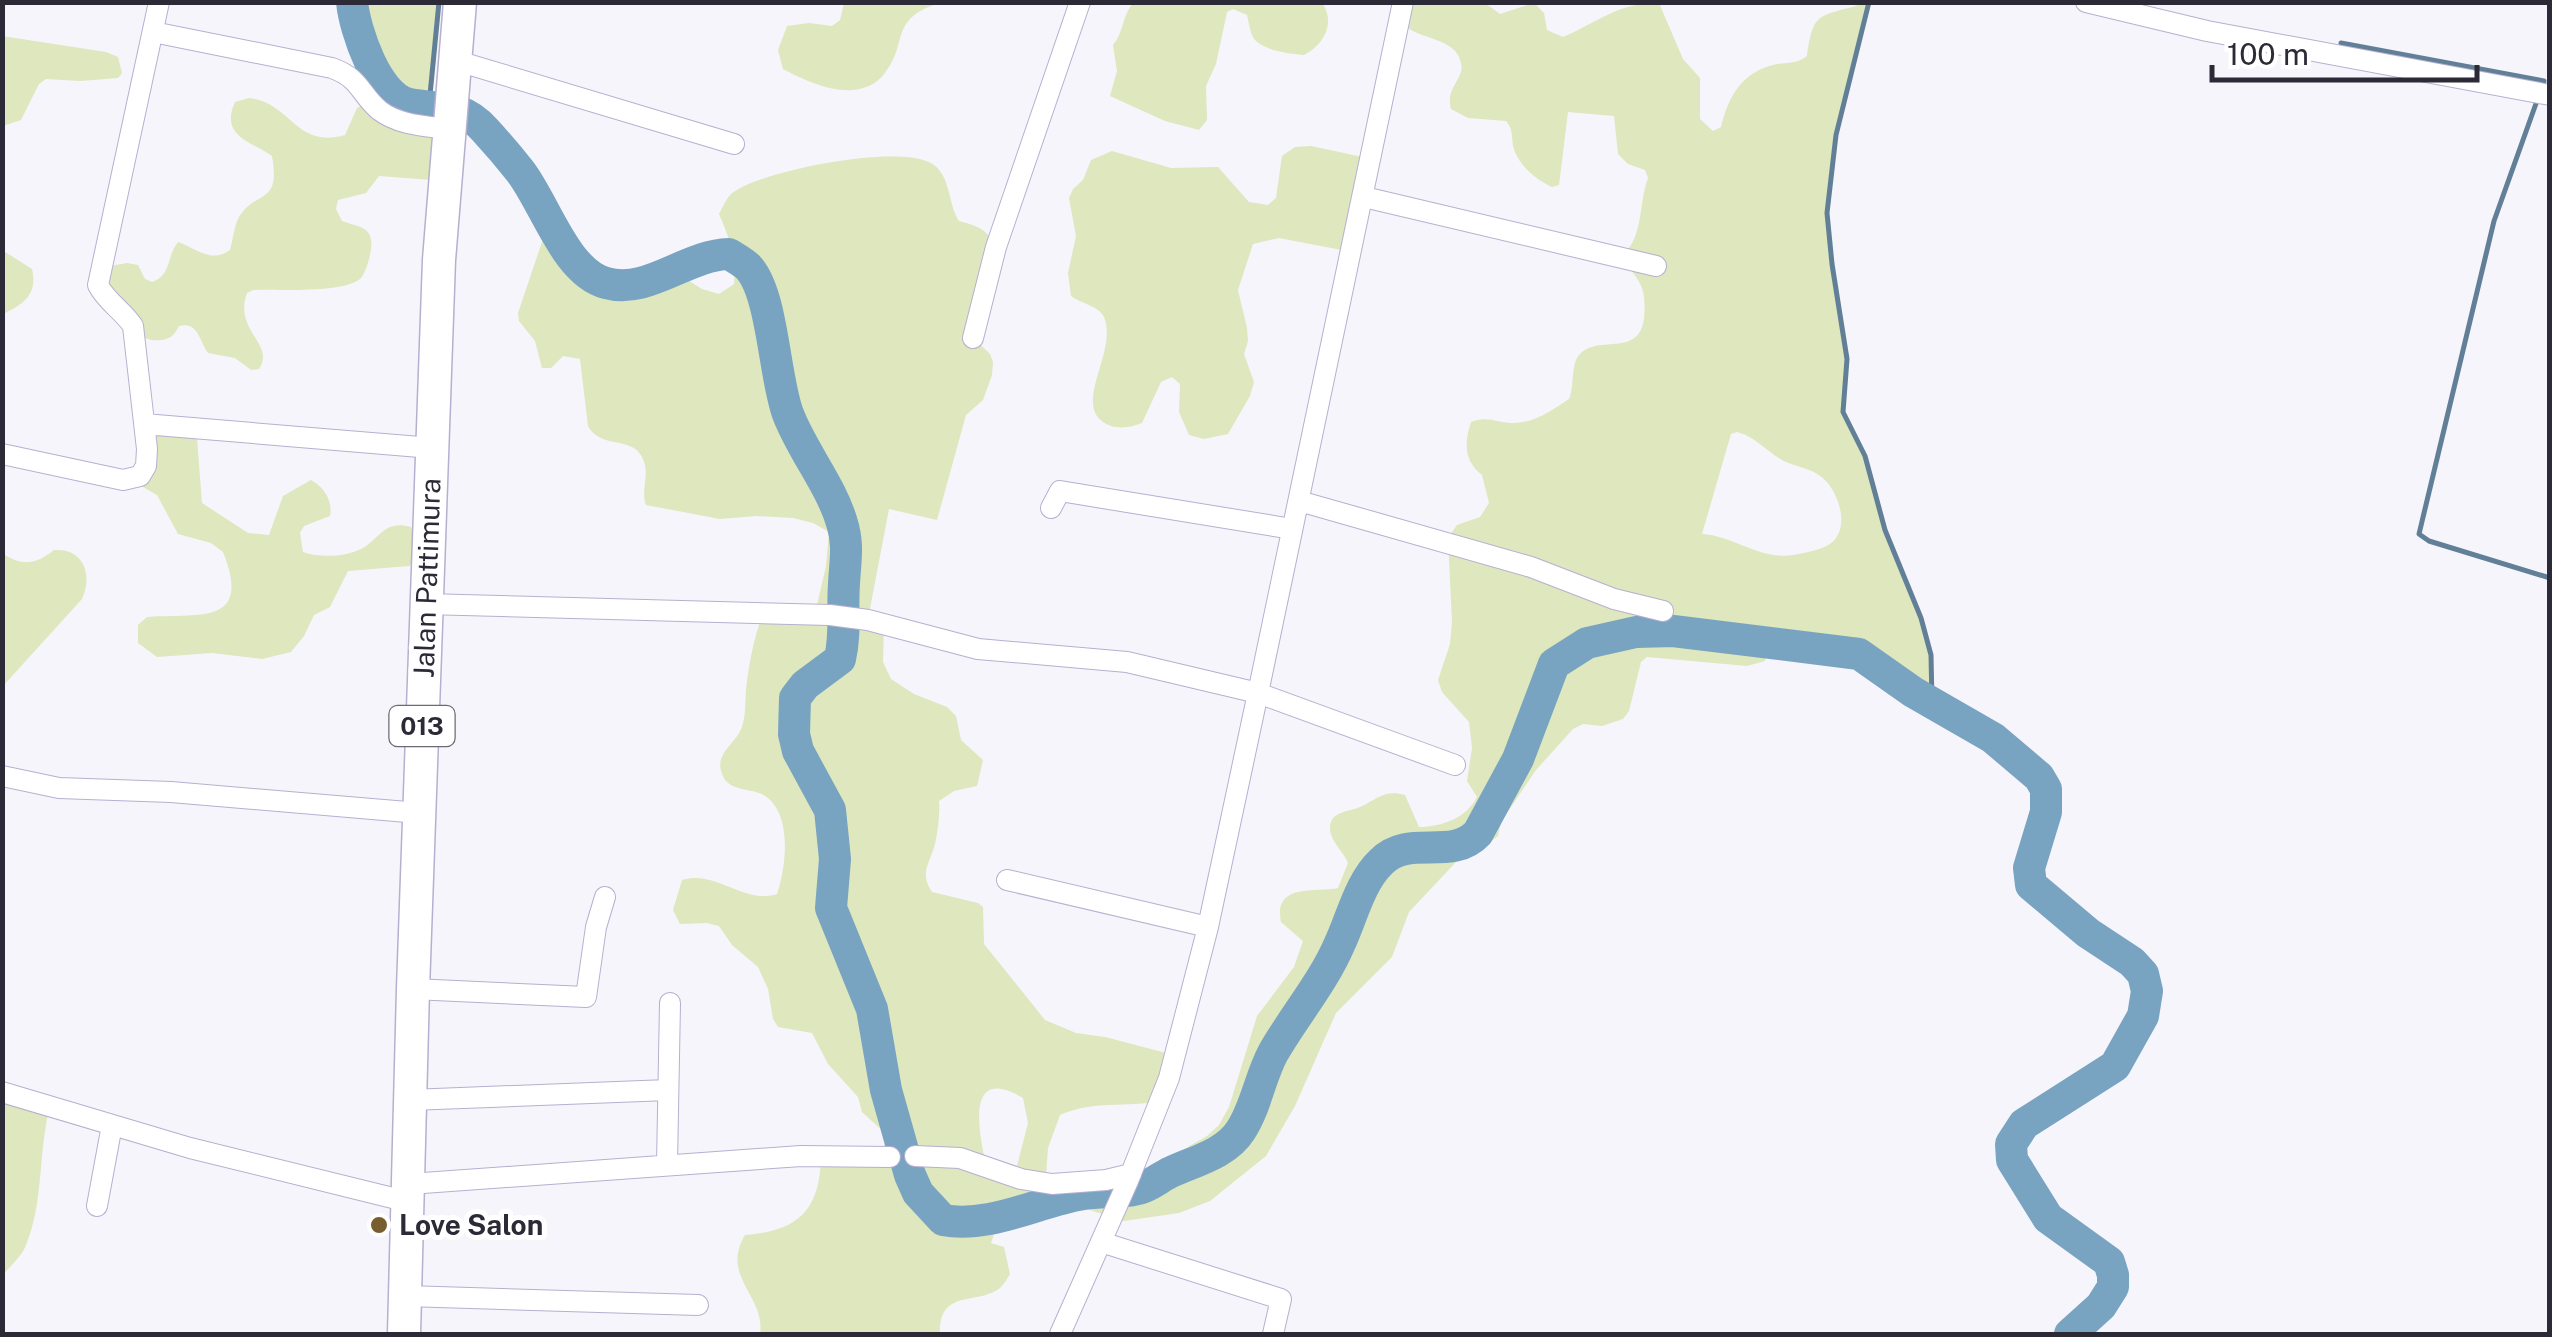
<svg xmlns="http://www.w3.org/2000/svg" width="2552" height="1337" font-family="'Public Sans',sans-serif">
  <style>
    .green { fill: #dee7be; fill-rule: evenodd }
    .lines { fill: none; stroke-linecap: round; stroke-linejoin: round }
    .stream { stroke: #627f98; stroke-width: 5 }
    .river { stroke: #78a4c1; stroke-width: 32 }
    .street-casing { stroke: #b7afd0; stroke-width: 22 }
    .primary-casing { stroke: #b7afd0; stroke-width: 35 }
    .street { stroke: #fff; stroke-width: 20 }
    .primary { stroke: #fff; stroke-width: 32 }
    .poi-dot { fill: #785d2f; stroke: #fff; stroke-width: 4 }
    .labels { text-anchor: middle; stroke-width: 10; stroke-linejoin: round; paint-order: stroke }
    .shield { fill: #fff; stroke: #6c6a73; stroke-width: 2.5 }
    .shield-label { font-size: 25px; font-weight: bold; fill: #2d2a37 }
    .street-label { font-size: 28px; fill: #2d2a37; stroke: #fff }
    .poi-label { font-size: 28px; font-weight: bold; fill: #2d2a37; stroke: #fff; text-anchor: start }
  </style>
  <rect width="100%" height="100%" fill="#f6f5fc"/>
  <!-- green -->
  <path class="green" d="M352,3h87l-10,102c-12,-1 -22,0 -32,-7 -24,-15 -42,-68 -45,-95z
    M844,3v-1l95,1c-51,17 -30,39 -54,70 -25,33 -74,11 -102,-4l-5,-19 9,-24 22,-3 23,3 8,-6z
    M1322,3c14,19 2,42 -18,52 -14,-1 -38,-4 -49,-15 -5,-6 -6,-17 -8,-25l-14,-6 -6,3 -11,52 -10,22 1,34 -8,10 -34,-9 -55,-25 7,-25 -4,-26c11,-13 9,-29 20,-42z
    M1403,3h82l15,11 34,-11 10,10 3,17 16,7c36,-15 53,-34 96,-34l24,56 17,19v41l13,12 8,-4c7,-28 18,-51 48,-61 14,-5 26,0 38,-10 6,-40 9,-40 46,-49 5,-2 10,-4 16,-4l-33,132 -9,78 5,51 15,95 -4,53 22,44 20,74 36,88 10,37 1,48 -73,-49 -89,-11 -5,18 -18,5 -100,-9 -6,5 -12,49 -6,8 -21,7 -19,-2 -10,5 -37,41 -35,52 -3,14 -26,20 -15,5 -48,51 -17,45 -56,56 -41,93 -29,50 -56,45 -31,12 -55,8 -44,-14 -34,1 -15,5 -5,9 -18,9 -12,-3 -5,15 13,4 6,27c-3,5 -6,10 -10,14 -24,18 -61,0 -60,46h-180c6,-38 -40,-57 -15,-99 54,-4 75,-25 76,-79l60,1 6,-22 -25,-23 -4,-15 -30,-33 -16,-31 -34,-6 -5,-8 -5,-30 -10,-22 -26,-22 -13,-19 -12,-3 -27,1 -7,-14 9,-30c33,-11 63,25 95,14 9,-26 15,-76 -9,-96 -14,-12 -39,-4 -46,-24 -8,-21 14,-30 20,-47 4,-12 3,-25 4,-38 3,-26 8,-52 17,-75h52l11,-48 3,-34 -16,-9 -20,-5 -37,-2 -36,3 -74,-14c-6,-15 5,-31 -4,-48 -10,-21 -42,-8 -54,-31l-8,-67 -17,-3 -12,12h-9l-7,-27 -16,-20 -1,-8 25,-74 14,-6c34,58 53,62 115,37l30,19 17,5 15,-10c3,-26 -5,-47 -15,-70 4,-7 7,-15 12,-20 29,-24 175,-52 203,-29 17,13 14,39 25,56 19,5 28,8 37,26l-23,91 17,16 3,8 -1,13 -9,25 -17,15 -29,105 -48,-11 -21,110 16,5 -1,38 8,17 23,15 33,13 9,9 5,24 22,20 -6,26 -23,5 -15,10c1,13 -1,29 -4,43 -5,19 -16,29 -3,48l46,11 5,4 1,37 61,76 31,13 29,4 61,16 -6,48c-34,7 -67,-1 -100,14l-12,33 -2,28 -26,-3 -3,-7 11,-43 -5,-25c-60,-35 -43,37 -37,68l35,13 110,-5 34,-14 42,-24 12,-11 10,-18 28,-91 37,-49 9,-26 -22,-19c-8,-40 36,-29 57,-34l10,-25c-4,-11 -18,-22 -18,-35 0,-17 19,-16 30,-21 17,-8 25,-18 45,-12l14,32c22,0 48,-9 58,-30l-10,-16 5,-33 -3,-26 -27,-30 -4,-12 12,-36 2,-22 -4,-84 9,-13 23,-8 9,-14 -7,-28c-18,-14 -18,-32 -11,-53 16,-7 27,1 43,1 21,0 38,-13 55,-24 6,-13 1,-35 11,-45 20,-20 58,4 64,-35 1,-9 1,-22 -2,-31 -5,-14 -15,-18 -18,-35 19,-15 15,-52 24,-75l-3,-8 -17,-6 -10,-10 -4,-38 -46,-4 -9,73 -7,2c-15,-7 -30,-19 -37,-35 -5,-11 0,-21 -9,-31l-38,-3 -17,-9c-6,-22 14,-30 10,-46 -5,-26 -42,-23 -57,-38zM1737,432c19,5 30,20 47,29 14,7 30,7 42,20 14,15 24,49 4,63 -9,6 -26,9 -37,11 -35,5 -58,-19 -91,-21l29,-100z
    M2,36l104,16 12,5 4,16 -4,5 -38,3 -34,-2 -7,5 -18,36 -18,6z
    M249,98c43,5 46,51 96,37l12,-27 5,-3 86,24 -3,52 -66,-5 -13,17 -28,7 -2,9 6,12c16,6 32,5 29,28 -1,8 -5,23 -10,29 -16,16 -85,11 -108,12l-6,3c-14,38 29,51 12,76l-8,1 -16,-12 -27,-5c-9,-13 -10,-32 -29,-27 -4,8 -8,13 -18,14 -34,5 -49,-48 -62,-72l28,-5 11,2 7,14 7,3c20,-7 14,-25 26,-40 18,6 33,22 52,8 3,-10 4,-24 9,-33 17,-28 42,-11 33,-61 -19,-14 -53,-19 -37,-54z
    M1311,146l61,13 -20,93 -73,-14 -26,6 -15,46 9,38 1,13 -4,13 10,28 -4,14 -22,38 -24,5 -15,-4 -10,-23 1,-28 -8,-7 -11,5 -19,41c-10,4 -20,6 -31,3 -44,-16 8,-73 -7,-109 -5,-11 -24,-14 -33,-21l-3,-23 8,-37 -7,-38 4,-9 10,-9 8,-20 21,-9 59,17 47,-1 31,35 19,3 8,-7 6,-42 13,-9z
    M2,250l30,19c6,25 -8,35 -29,45z
    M144,424l53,14 5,65 46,30 21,2 14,-39 28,-16c13,7 22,21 19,36l-26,10 -4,7 3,19c16,6 42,5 58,-3 19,-10 23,-30 50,-22l5,11 -1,23 -6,5 -61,5 -18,36 -16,8 -10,21 -13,16 -29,7 -50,-6 -55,4 -19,-14v-18l9,-8c51,-4 106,10 76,-65l-12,-9 -33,-9 -21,-39 -14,-8z
    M54,550c30,-2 39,25 28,49l-79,87v-132c20,12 32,11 51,-4z
    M3,1092l47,14c-12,45 -6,96 -24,139 -4,11 -16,21 -23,30z"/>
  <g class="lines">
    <!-- stream -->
    <path class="stream" d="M1869,2l-33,133 -9,78 5,51 15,95 -4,53 22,44 20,74 36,88 10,37 1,48
      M2341,43l203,38 -2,7
      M2538,98l-44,123 -75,313 10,7 121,37
      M429,105l10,-103"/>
    <!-- river -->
    <path class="river" d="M352,2c3,29 25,95 57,102 30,6 52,-1 76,26 12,13 24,27 35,41 25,32 45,101 86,112 42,12 80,-28 123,-29 6,4 14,8 19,13 25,26 26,110 40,147 14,37 43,71 54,109 7,22 3,39 2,61 -2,26 2,49 -4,75l-35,26 -10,13 -1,36 4,17 32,59 5,49 -4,49 41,101 14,81 24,85 8,18 25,27c47,9 96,-19 141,-26 20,-3 42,0 60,-7 10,-4 18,-11 27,-15 24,-11 55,-18 70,-42 15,-23 19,-53 32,-77 21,-37 50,-70 67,-110 12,-26 20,-61 41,-81 28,-29 70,0 97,-29l40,-74 36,-95 33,-21 49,-11 37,-1 186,23 54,38 80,46 46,39 7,12v23l-17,56 2,17 57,48 44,29 11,12 4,17 -4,25 -28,50 -91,58 -13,20 1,16 36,58 61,44 4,13v12l-12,19 -31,28"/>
    <!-- street casing -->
    <g class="street-casing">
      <path id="street" d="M2086,2l121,29 343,64
        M153,32l179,36c28,10 28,26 47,42 19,15 46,16 69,19
        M454,60l280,84
        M1364,197l292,69
        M973,338l23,-91 84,-245
        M144,424l288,24
        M2,454l121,26 17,-4 6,-10 1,-17 -14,-123c-10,-15 -27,-25 -35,-41l61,-283
        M1299,501l232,66 83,32 49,12
        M1051,508l9,-17 232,38
        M425,604l405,11 38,5 110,29 149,13 131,31 145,-691
        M2,776l57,12 112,4 248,21
        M1007,880l201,47
        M413,989l173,8 10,-70 9,-30
        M2,1092l188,56 219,54
        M410,1100l258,-10
        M915,1156l45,2 61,21 31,5 54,-4 25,-6
        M667,1165l3,-162
        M409,1184l392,-28 89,1
        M97,1206l15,-81
        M1101,1242l180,57 -8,35
        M406,1296l292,9
        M1060,1334l68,-153 41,-103 39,-151 50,-234 197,72"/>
    </g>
    <!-- primary casing -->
    <g class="primary-casing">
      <path id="primary" d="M404,1334l9,-345 26,-729 21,-258"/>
    </g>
    <!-- street -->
    <use href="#street" class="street"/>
    <!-- primary -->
    <use href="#primary" class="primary"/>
  </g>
  <!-- markers -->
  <circle class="poi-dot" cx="379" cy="1225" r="10"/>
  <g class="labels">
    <!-- shield labels -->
    <rect class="shield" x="389.5" y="706" width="65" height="40" rx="8"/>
    <g class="shield-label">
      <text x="422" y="735">013</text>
    </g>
    <!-- street labels -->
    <g class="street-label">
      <text transform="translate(427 578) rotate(-88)" y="10">Jalan Pattimura</text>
    </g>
    <!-- poi labels -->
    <g class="poi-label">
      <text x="399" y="1235">Love Salon</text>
    </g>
  </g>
  <!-- border -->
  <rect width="2552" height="1337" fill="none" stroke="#2d2a37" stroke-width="10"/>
  <!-- scale -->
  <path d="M2212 65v15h265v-15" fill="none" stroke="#2d2a37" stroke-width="5"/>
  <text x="2227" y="65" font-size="30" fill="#2d2a37" stroke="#ffffff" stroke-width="8" paint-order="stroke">100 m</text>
</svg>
